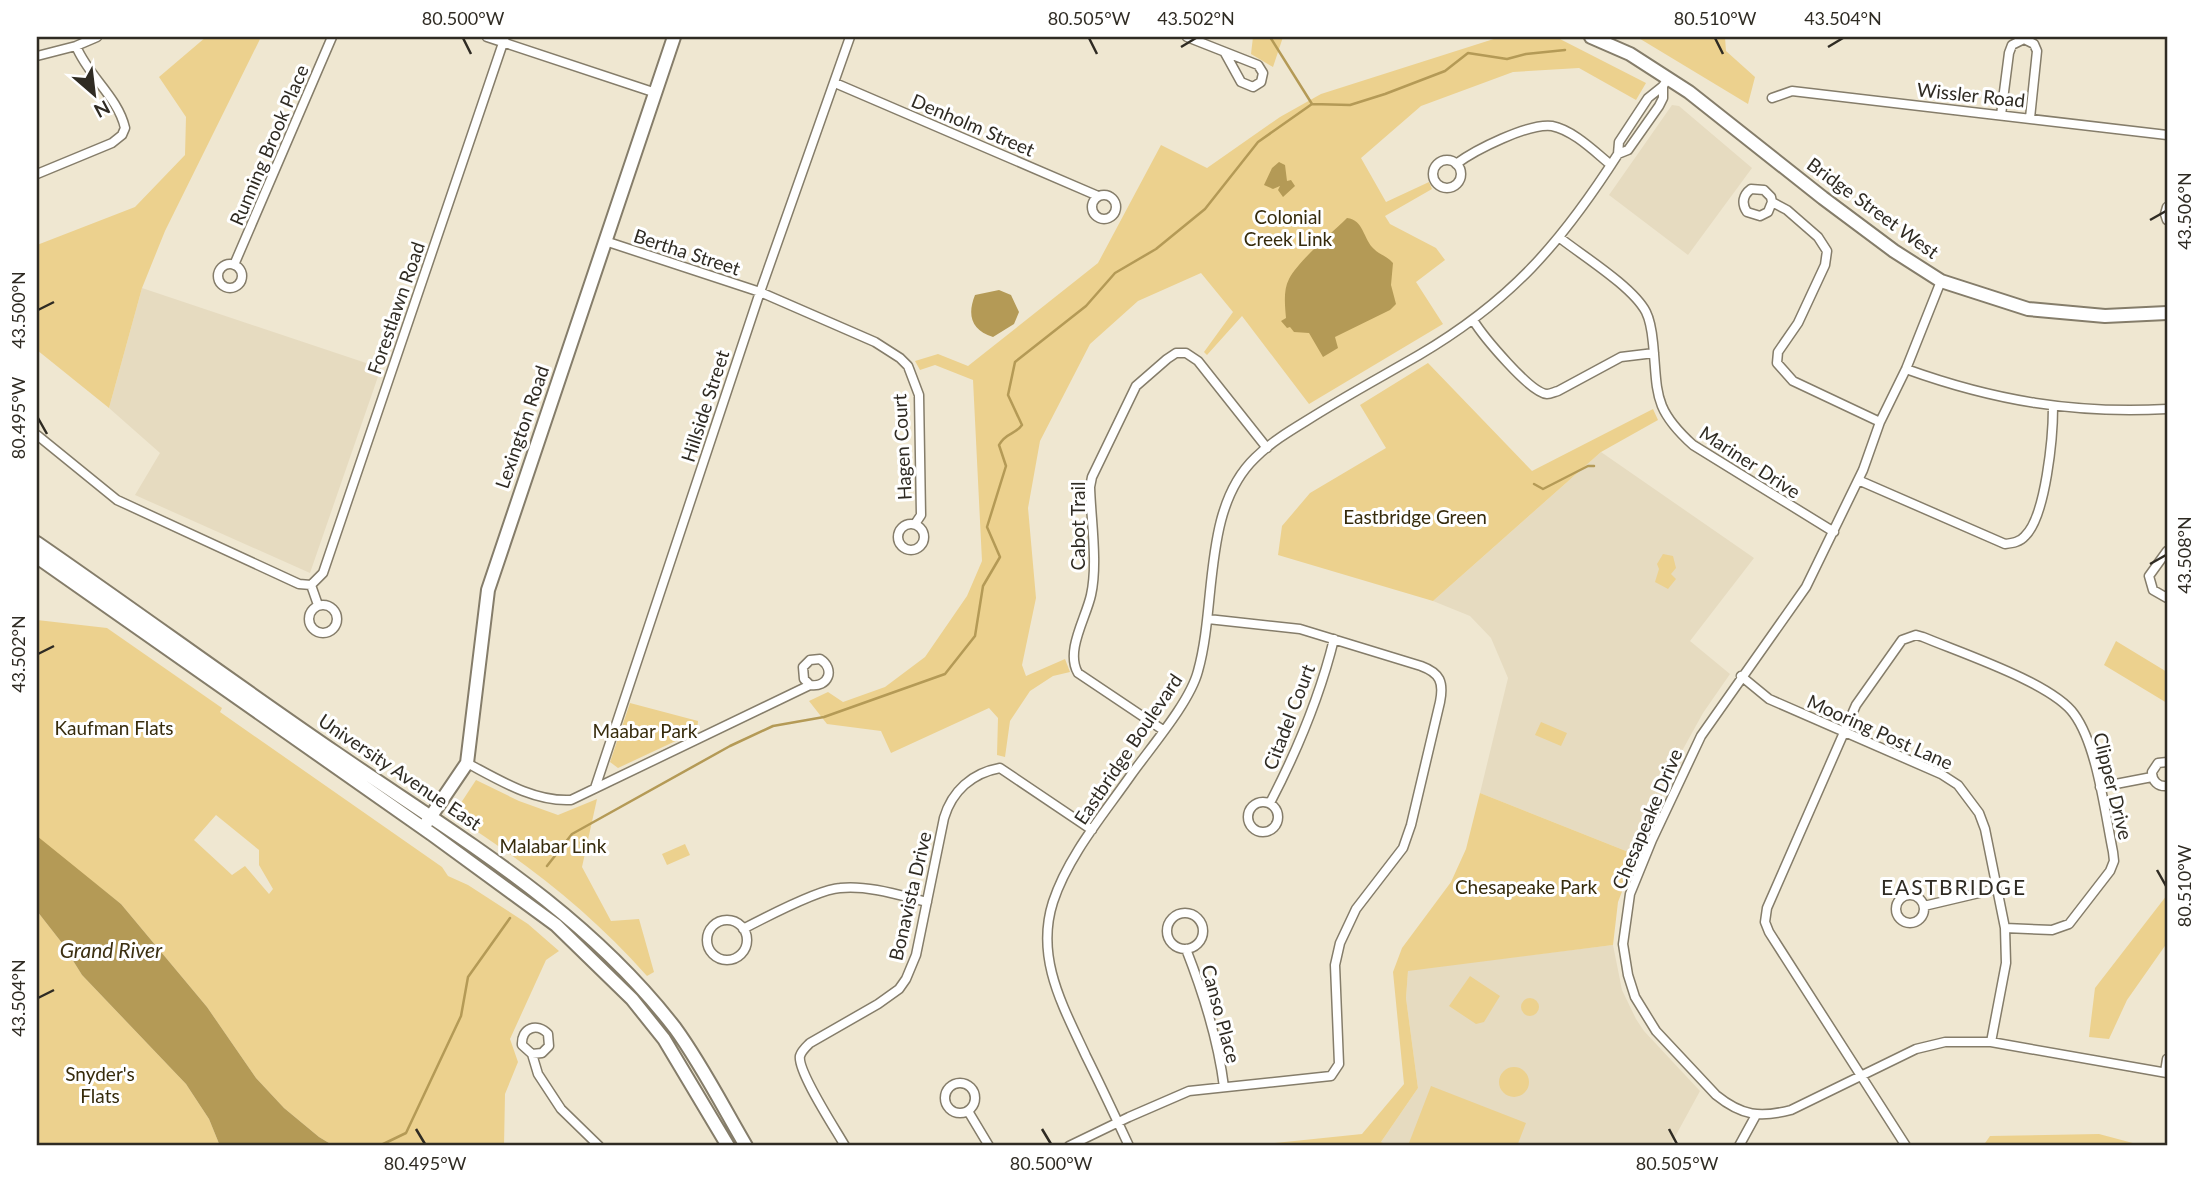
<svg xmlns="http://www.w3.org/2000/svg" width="2204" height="1183" font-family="Lato,sans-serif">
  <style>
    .built { fill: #e6dbc0 }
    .green { fill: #ecd18e; fill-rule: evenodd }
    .water { fill: #b49a56 }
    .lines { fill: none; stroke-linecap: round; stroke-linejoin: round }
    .stream { stroke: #b49a56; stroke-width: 2.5 }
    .street-casing { stroke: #857d6a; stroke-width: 11 }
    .secondary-casing { stroke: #857d6a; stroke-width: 16 }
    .street { stroke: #fff; stroke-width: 8 }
    .secondary { stroke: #fff; stroke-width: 12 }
    .ticks { fill: none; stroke: #2f2b23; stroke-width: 2.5 }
    .labels { text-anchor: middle; stroke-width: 6; stroke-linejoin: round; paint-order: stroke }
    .street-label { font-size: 19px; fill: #2f2b23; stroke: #fff }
    .park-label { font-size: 19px; fill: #362b0c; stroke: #fff }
    .neighbourhood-label { font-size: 21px; letter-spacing: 2px; fill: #2f2b23; stroke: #fff }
    .water-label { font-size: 21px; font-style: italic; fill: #3c3012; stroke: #fff }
    .neatline { fill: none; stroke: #2f2b23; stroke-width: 2.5 }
    .ticks-label { font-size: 18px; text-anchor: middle; fill: #2f2b23 }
  </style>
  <rect width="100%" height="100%" fill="#efe7d1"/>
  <!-- built -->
  <path class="built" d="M1672,105l7,1 73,62 -64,87 -79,-60z
    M142,288l239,80 -71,205 -175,-78 25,-42 -51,-45z
    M1601,452l153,106 -64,83 40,33 -27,39 -26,47 -41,95 -156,-62 28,-115 -17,-40 -21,-22 -37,-15z
    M1613,945l9,45 14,29 8,12 56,60 -30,55h-279l-10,-4 37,-54 -12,-90 2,-28z"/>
  <!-- green -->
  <path class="green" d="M206,37h55l-96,194 -23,57 -33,120 -72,-58v-105l98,-38 50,-52 1,-38 -27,-40z
    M1253,37h30l-10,30 -22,-13z
    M1500,37h56l90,46 -10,17 -57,-32 -66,4 -92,34 -60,52 25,44 43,-20 3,7 -47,27 5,8 46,24 9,12 -29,22 27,42 -134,80 -67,-88 -35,39 -3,-3 29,-40 -32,-39 -63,28 -48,43 -50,97 -12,67 8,90 -14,67 4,11 39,-17 5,13 -17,4 -23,15 -20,30 -5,36 -8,-2 1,-37 -9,-10 -98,45 -10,-22 -54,-7 -18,-23 19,-9 15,10 42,-15 40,-30 42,-61 15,-35 -9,-181 -38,-15 -15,5 -5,-9 23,-7 30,12 130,-103 63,-118 46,23 73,-51 41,-23z
    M1637,37h88l1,14 29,26 -7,27z
    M1428,363l104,108 121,-62 5,11 -57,32 -168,149 -155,-46 4,-29 28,-33 76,-45 -26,-43z
    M1663,554l10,2 3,12 -5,6 5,5 -8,10 -13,-7 4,-13 -2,-5z
    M37,620l70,8 115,80 -2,4 222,155 6,9 20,9 60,39 31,27 -13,9 -36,79 8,23 -13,32 -1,52h-170l-15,-9 -35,-29 -28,-30 -49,-71 -86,-103 -84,-66zM216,815l43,35v15l14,24 -4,5 -24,-28 -13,9 -38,-35z
    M2116,641l51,31v31l-63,-38z
    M630,703l68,18 -1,10 -79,37 -8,-6z
    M1541,722l26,11 -6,13 -26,-11z
    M476,780l43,21 39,14 39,-16 -15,68 29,54 28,-2 15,53 -7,4c-56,-63 -120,-113 -191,-158l-1,-6z
    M1480,793l156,62 -18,47 -5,43 -205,26 -2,27 12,90 -37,54 10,4h-146l117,-12 42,-50 -11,-112 9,-24 49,-66 15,-33z
    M685,844l5,11 -23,10 -5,-11z
    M2167,895v48l-40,57 -18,39 -20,-2 6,-49z
    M37,911l25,32 20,32 104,109 23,35 11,27h-183z
    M1470,976l30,20 -16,26 -8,2 -27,-18z
    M1521 1007a9 9 0 1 1 18 0a9 9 0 1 1-18 0Z
    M1499 1082a15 15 0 1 1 30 0a15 15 0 1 1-30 0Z
    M1431,1086l95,37 -9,23h-100l-8,-3z
    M2099,1134l45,12h-161l7,-10z"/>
  <!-- water -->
  <path class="water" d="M1279,162l6,3 2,16 4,-1 4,6 -12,11 -5,-7 2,-4 -7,3 -9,-4 8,-17z
    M1347,218c17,2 16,21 27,31 6,6 13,7 19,14l-2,22 5,19 -6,6 -55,27 3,11 -15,9 -14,-24 -15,-1 -4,-5 -3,1 -6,-7 5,-3c-1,-12 -3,-28 3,-39 10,-19 42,-45 58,-61z
    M999,290l12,5 8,17 -5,12 -21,13c-22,-7 -26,-22 -18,-42z
    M37,836l84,68 86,103 49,71 28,30 35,29 15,9h-114l-11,-27 -23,-35 -104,-109 -20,-32 -25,-32z"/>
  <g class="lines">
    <!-- stream -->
    <path class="stream" d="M1270,37l42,67
      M1534,484l9,5 45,-23h6
      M547,866l25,-32 158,-88 43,-20 51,-9 121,-43 30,-38 8,-50 17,-29 -13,-30 19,-61 -7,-21c7,-13 16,-10 23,-20l-14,-30 7,-33 71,-56 29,-33 41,-24 49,-40 53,-67 54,-38 38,1 35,-11 60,-23 23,-18 39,6 19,-5 39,-4
      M379,1146l27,-13 55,-117 7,-39 42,-59"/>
    <!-- street casing -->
    <g class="street-casing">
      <path id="street" d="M487,37l169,56
        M1187,37l71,28 5,8 -2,9 -8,5 -12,-5 -16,-29
        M37,56l39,-10 21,-9
        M835,83l263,113
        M1772,98l20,-7 375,44
        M2001,115l8,-62 3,-8 12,-6 10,5 3,7 -7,67
        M1618,154l10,-4 31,-44 4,-8v-12
        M1433 174a14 14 0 1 1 28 0a14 14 0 1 1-28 0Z
        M1456,164c19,-14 72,-41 96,-38 21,4 43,26 59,39
        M37,174l75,-31 10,-8 3,-7c-7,-31 -37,-52 -49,-82
        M1092 207a12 12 0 1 1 24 0a12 12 0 1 1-24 0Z
        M1772,202l-4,10 -8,4 -13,-4c-6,-9 -4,-17 4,-23l13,1 7,7 1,5 15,8 31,27 9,14 -2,14 -27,58 -20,29 -1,11 16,18 87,41
        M2167,207l-2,7 2,6
        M1560,238c23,18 73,49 86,74 5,10 6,21 7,31 5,50 -1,65 40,102l141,87
        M605,241l155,51 115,50 25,16 8,8 11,29 2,120 -6,9
        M218 276a12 12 0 1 1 24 0a12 12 0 1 1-24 0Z
        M234,265l98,-228
        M1941,281l-35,88 -26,53 -17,48 -57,117 -105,149 -49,104 -22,54 -7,50 5,31 7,22 21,34 60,64c26,21 44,23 75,15l125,-61 29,-7h46l176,31
        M1473,320c10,16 57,73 74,74 4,0 7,-2 11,-3l63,-34 33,-4
        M1906,369c89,32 168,45 261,40
        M37,435l80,65 182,84 12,1 12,-12 182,-536
        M1858,480l147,64c8,-1 15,-2 20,-8 21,-20 28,-100 28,-129
        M898 537a13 13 0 1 1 26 0a13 13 0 1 1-26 0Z
        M2167,551l-18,25 4,14 14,8
        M311,585l7,20
        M309 619a14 14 0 1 1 28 0a14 14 0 1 1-28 0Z
        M1741,676l28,23 172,75 17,11 21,28 6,16 20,99 1,35 -15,79
        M1163,730l-85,-57c-13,-22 8,-55 13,-78 7,-31 0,-75 -1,-108l2,-10 44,-91 31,-27 9,-6h10l12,8 69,87
        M2167,762l-9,1 -6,9c0,9 6,15 15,14
        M467,763c32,17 67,39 104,37l239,-115c18,3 26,-16 10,-26l-10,1 -7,7 1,12 6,6
        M2100,787l52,-10
        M595,788l165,-496 90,-255
        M1248 817a15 15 0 1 1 30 0a15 15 0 1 1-30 0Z
        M1270,803c27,-52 50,-107 64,-164
        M1896 909a14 14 0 1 1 28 0a14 14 0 1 1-28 0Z
        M1924,906l72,-17
        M1167 931a18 18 0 1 1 36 0a18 18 0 1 1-36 0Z
        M707 940a20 20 0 1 1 40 0a20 20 0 1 1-40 0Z
        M743,929c21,-11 76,-40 97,-41 28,-3 59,7 87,14
        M1186,949c18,46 32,90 38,138
        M532,1054l10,-1 7,-7 -1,-12c-11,-12 -27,-6 -26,11l10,9 6,20 23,35 38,37
        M2165,1072l2,-13
        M945 1098a15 15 0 1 1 30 0a15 15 0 1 1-30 0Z
        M968,1111l21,35
        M845,1146c-9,-16 -48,-75 -45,-90 2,-6 6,-9 10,-13l68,-39 21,-15 7,-10 10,-24 28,-137c8,-27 28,-45 56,-50l92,62
        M1069,1146l60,-29 60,-26 142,-15 8,-12 -4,-99 5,-22 16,-34 47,-61 8,-23 29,-123c4,-20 0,-29 -19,-36l-121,-37 -92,-10
        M1129,1146c-14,-30 -28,-60 -43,-90 -23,-50 -51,-98 -33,-154 15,-46 50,-87 78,-127 20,-28 59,-73 67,-104 19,-67 4,-162 57,-213 15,-15 33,-26 51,-37 36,-23 75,-44 113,-66 92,-54 142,-112 199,-201l1,-12 29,-44 15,-12 5,-8
        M1739,1146l17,-31
        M1906,1146l-137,-214 -4,-10 2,-14 89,-203 46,-65 14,-5 7,2c38,16 129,46 151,77 23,31 31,99 39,138l1,9 -4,10 -41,53 -17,6 -47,-2"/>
    </g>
    <!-- secondary casing -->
    <g class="secondary-casing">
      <path id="secondary" d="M1591,37l39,17 59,38 134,106 71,53 47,30 87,28 77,7 62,-3
        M37,543c100,69 198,141 299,210 122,84 246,155 339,275 27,37 48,79 71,118
        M37,557l396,278 123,90 76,74 32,40 64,107
        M427,822l40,-59 21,-173 186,-553"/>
    </g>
    <!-- street -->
    <use href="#street" class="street"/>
    <!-- secondary -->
    <use href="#secondary" class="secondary"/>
  </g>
  <!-- ticks -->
  <path class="ticks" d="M463,38l8,16M1089,38l8,16M1715,38l8,16M1181,47l15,-9M1828,47l15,-9M2150,220l16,-9M38,310l16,-8M38,418l9,16M2150,564l16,-9M38,654l16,-8M2157,870l9,16M38,998l16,-8M416,1129l9,15M1042,1129l9,15M1669,1129l8,15"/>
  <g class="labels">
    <!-- street labels -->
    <g class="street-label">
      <text transform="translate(1971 95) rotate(6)" y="7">Wissler Road</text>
      <text transform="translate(973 125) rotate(23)" y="7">Denholm Street</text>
      <text transform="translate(269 145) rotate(-67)" y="7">Running Brook Place</text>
      <text transform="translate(1873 208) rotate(36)" y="7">Bridge Street West</text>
      <text transform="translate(687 252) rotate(18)" y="7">Bertha Street</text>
      <text transform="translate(396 308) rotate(-71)" y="7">Forestlawn Road</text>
      <text transform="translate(705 406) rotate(-72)" y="7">Hillside Street</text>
      <text transform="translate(522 427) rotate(-71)" y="7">Lexington Road</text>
      <text transform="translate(902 447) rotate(-93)" y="7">Hagen Court</text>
      <text transform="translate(1750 462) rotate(33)" y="7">Mariner Drive</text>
      <text transform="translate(1078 526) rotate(-90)" y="7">Cabot Trail</text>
      <text transform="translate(1289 717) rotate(-69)" y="7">Citadel Court</text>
      <text transform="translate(1880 732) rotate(24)" y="7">Mooring Post Lane</text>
      <text transform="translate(1128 749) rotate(-56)" y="7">Eastbridge Boulevard</text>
      <text transform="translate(400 772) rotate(34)" y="7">University Avenue East</text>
      <text transform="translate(2113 786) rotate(76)" y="7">Clipper Drive</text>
      <text transform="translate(1647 819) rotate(-67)" y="7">Chesapeake Drive</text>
      <text transform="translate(910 896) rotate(-77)" y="7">Bonavista Drive</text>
      <text transform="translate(1221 1014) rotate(75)" y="7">Canso Place</text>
    </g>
    <!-- park labels -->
    <g class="park-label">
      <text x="1288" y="224">Colonial<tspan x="1288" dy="22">Creek Link</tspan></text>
      <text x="1415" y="524">Eastbridge Green</text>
      <text x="114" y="735">Kaufman Flats</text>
      <text x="645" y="738">Maabar Park</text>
      <text x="553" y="853">Malabar Link</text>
      <text x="1526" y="894">Chesapeake Park</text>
      <text x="100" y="1081">Snyder's<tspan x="100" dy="22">Flats</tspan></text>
    </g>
    <!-- neighbourhood labels -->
    <g class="neighbourhood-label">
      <text x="1954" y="895">EASTBRIDGE</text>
    </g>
    <!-- water labels -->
    <g class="water-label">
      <text x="111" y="958">Grand River</text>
    </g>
  </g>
  <!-- border -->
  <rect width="2204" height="1183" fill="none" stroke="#ffffff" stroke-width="77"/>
  <!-- north arrow -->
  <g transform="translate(94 94) rotate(152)" stroke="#ffffff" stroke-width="5" paint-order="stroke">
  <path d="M0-5L12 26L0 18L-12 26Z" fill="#2f2b23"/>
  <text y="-10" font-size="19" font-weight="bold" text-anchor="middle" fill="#2f2b23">N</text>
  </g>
  <rect x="38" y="38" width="2128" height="1106" class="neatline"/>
  <g class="ticks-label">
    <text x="463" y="25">80.500°W</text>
    <text x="1089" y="25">80.505°W</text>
    <text x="1196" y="25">43.502°N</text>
    <text x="1715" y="25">80.510°W</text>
    <text x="1843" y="25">43.504°N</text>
    <text transform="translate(2185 211) rotate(-90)" y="6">43.506°N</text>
    <text transform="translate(19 310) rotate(-90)" y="6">43.500°N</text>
    <text transform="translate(19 418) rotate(-90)" y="6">80.495°W</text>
    <text transform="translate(2185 555) rotate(-90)" y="6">43.508°N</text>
    <text transform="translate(19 654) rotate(-90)" y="6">43.502°N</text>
    <text transform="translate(2185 886) rotate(-90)" y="6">80.510°W</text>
    <text transform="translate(19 998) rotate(-90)" y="6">43.504°N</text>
    <text x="425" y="1170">80.495°W</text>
    <text x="1051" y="1170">80.500°W</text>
    <text x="1677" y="1170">80.505°W</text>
  </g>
</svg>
